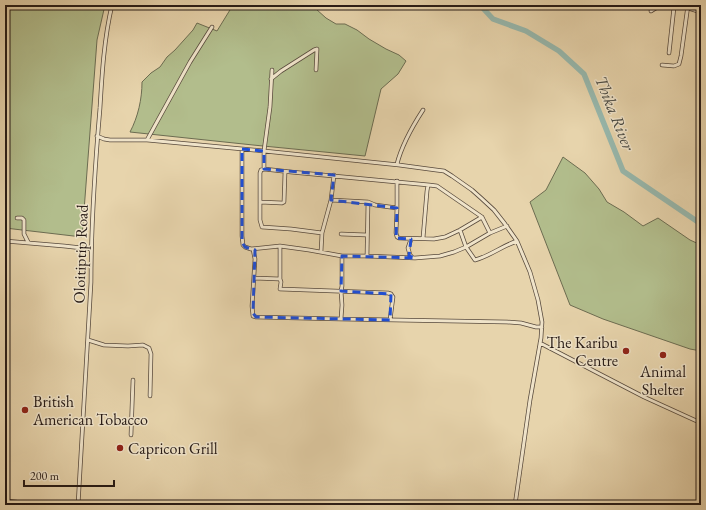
<svg xmlns="http://www.w3.org/2000/svg" width="706" height="510" font-family="'EB Garamond',serif">
  <style>
    .green { fill: #b2bd8c; stroke: #6c6c51 }
    .lines { fill: none; stroke-linecap: round; stroke-linejoin: round }
    .river { stroke: #97b8ad; stroke-width: 5.5 }
    .minor-casing { stroke: #57493c; stroke-width: 4.5 }
    .trunk-casing { stroke: #271b16; stroke-width: 6 }
    .minor { stroke: #efe3c9; stroke-width: 3 }
    .trunk { stroke: #e4ba76; stroke-width: 5 }
    .marked { fill: none; stroke: #1d4ed8; stroke-width: 3; stroke-dasharray: 8 5; stroke-linejoin: round }
    .poi-dot { fill: #8f2418; stroke: #efe3c9; stroke-width: 1.5 }
    .labels { text-anchor: middle; stroke-width: 3; stroke-linejoin: round; paint-order: stroke }
    .street-label { font-size: 16px; fill: #271b16; stroke: #efe3c9 }
    .poi-label { font-size: 16px; fill: #271b16; stroke: #efe3c9; text-anchor: start }
    .water-label { font-size: 17px; font-style: italic; fill: #494a43; stroke: #efe3c9 }
  </style>
  <rect width="100%" height="100%" fill="#e7d4ac"/>
  <filter id="stains"><feTurbulence type="fractalNoise" baseFrequency=".005" numOctaves="4"/><feColorMatrix values="0 0 0 0 .2 0 0 0 0 .09 0 0 0 0 .02 0 0 0 .5 -.17"/></filter>
  <radialGradient id="worn" r=".72"><stop offset=".6" stop-color="#630" stop-opacity="0"/><stop offset="1" stop-color="#630" stop-opacity=".3"/></radialGradient>
  <!-- green -->
  <path class="green" d="M5,5h100l-8,35 -15,197 -77,-9z
    M233,5h81l2,4 10,9 10,6h9l12,6 12,9 17,10 13,6 7,6 -8,13 -17,15 -16,67 -112,-11 -123,-13c8,-15 12,-33 12,-50l9,-9 9,-6 7,-10 8,-7 18,-20 4,-7 20,8z
    M563,157l22,16 14,16 8,13 17,10 19,14 15,-8 32,22 11,5v106l-11,-2 -87,-30 -33,-14 -40,-103 16,-12z"/>
  <g class="lines">
    <!-- river -->
    <path class="river" d="M480,5l13,14 33,12 33,20 25,23 39,97 78,53"/>
    <!-- minor casing -->
    <g class="minor-casing">
      <path id="minor" d="M651,11l8,-5h3l26,2 13,4
        M669,53l5,-46
        M662,65l12,1 5,-2 2,-8 7,-51
        M272,70l-2,37 -6,44v18l-3,1 -1,3v47l2,7 29,2 31,4 9,-33 3,-25
        M271,79l10,-8 33,-21 3,-1 -1,21
        M97,136l7,3 6,1h37l117,11 135,14 37,5 8,1 8,5 20,14 9,8 13,12 11,14 12,17 13,31 8,28 4,22 -1,16 -11,62 -15,105
        M147,140l43,-78 22,-35
        M242,149v87l1,9 2,2 6,2 29,-3 29,4 33,6h25l48,2 25,-2 14,-4 12,-5 24,-14 17,-7
        M397,164c5,-20 15,-37 26,-54
        M264,169l27,3 138,13
        M397,181v27
        M331,200l37,2 7,3 22,3 -1,25 1,4 2,1 35,1 11,-2 15,-7 22,-13
        M260,202l22,1 2,-1 1,-30
        M17,218h5l2,2v14l4,8
        M460,230l6,17 9,13c15,-4 27,-14 42,-19
        M341,234l26,1
        M423,238l4,-47 1,-6h1l8,1 45,31 8,16
        M411,239l-3,9 2,7 2,2
        M5,241l59,5 27,3
        M280,246v33l1,3 -1,7 108,4 3,1 2,3 -3,23
        M253,249l2,10 -3,47 1,10 3,1 85,2 1,-14 -1,-14 1,-5v-30
        M321,252l1,-19
        M367,256l1,-54
        M254,278l26,1
        M341,319l166,3 14,1 15,4h6
        M88,340l16,5 24,1 15,-1 6,3 2,6 -1,42
        M540,343l104,54 57,26
        M131,435l2,-55
        M78,505l13,-223c0,-58 4,-116 9,-174 2,-34 4,-69 12,-103"/>
    </g>
    <!-- trunk casing -->
    <g class="trunk-casing">
      <path id="trunk" d="M5,502l38,3"/>
    </g>
    <!-- minor -->
    <use href="#minor" class="minor"/>
    <!-- trunk -->
    <use href="#trunk" class="trunk"/>
  </g>
  <!-- marked area -->
  <path class="marked" d="M242,149l22,2v18l70,6 -3,25 66,8 -1,30 15,1 -2,17 6,2 -73,-2 -1,35 50,3 -1,26 -134,-3 -3,-4 2,-63 -10,-3 -3,-5z"/>
  <!-- markers -->
  <g class="poi-dot">
    <circle cx="626" cy="351" r="4"/>
    <circle cx="663" cy="355" r="4"/>
    <circle cx="25" cy="410" r="4"/>
    <circle cx="120" cy="448" r="4"/>
  </g>
  <g class="labels">
    <!-- street labels -->
    <g class="street-label">
      <text transform="translate(80 254) rotate(-88)" y="6">Oloitiptip Road</text>
    </g>
    <!-- poi labels -->
    <g class="poi-label">
      <text x="618" y="348" text-anchor="end">The Karibu<tspan x="618" dy="18">Centre</tspan></text>
      <text x="663" y="377" text-anchor="middle">Animal<tspan x="663" dy="18">Shelter</tspan></text>
      <text x="33" y="407">British<tspan x="33" dy="18">American Tobacco</tspan></text>
      <text x="128" y="454">Capricon Grill</text>
    </g>
    <!-- water labels -->
    <g class="water-label">
      <text transform="translate(615 113) rotate(68)" y="6">Thika River</text>
    </g>
  </g>
  <!-- margin -->
  <rect width="706" height="510" fill="none" stroke="#e7d4ac" stroke-width="20"/>
  <rect x="6" y="6" width="694" height="498" fill="none" stroke="#271b16" stroke-width="2"/>
  <rect x="10" y="10" width="686" height="490" fill="none" stroke="#271b16"/>
  <!-- scale -->
  <path d="M24 480v6h90v-6" fill="none" stroke="#271b16" stroke-width="2"/>
  <text x="30" y="480" font-size="12" fill="#271b16" stroke="#efe3c9" stroke-width="3" paint-order="stroke">200 m</text>
  <rect width="100%" height="100%" filter="url(#stains)"/>
  <rect width="100%" height="100%" fill="url(#worn)"/>
</svg>
